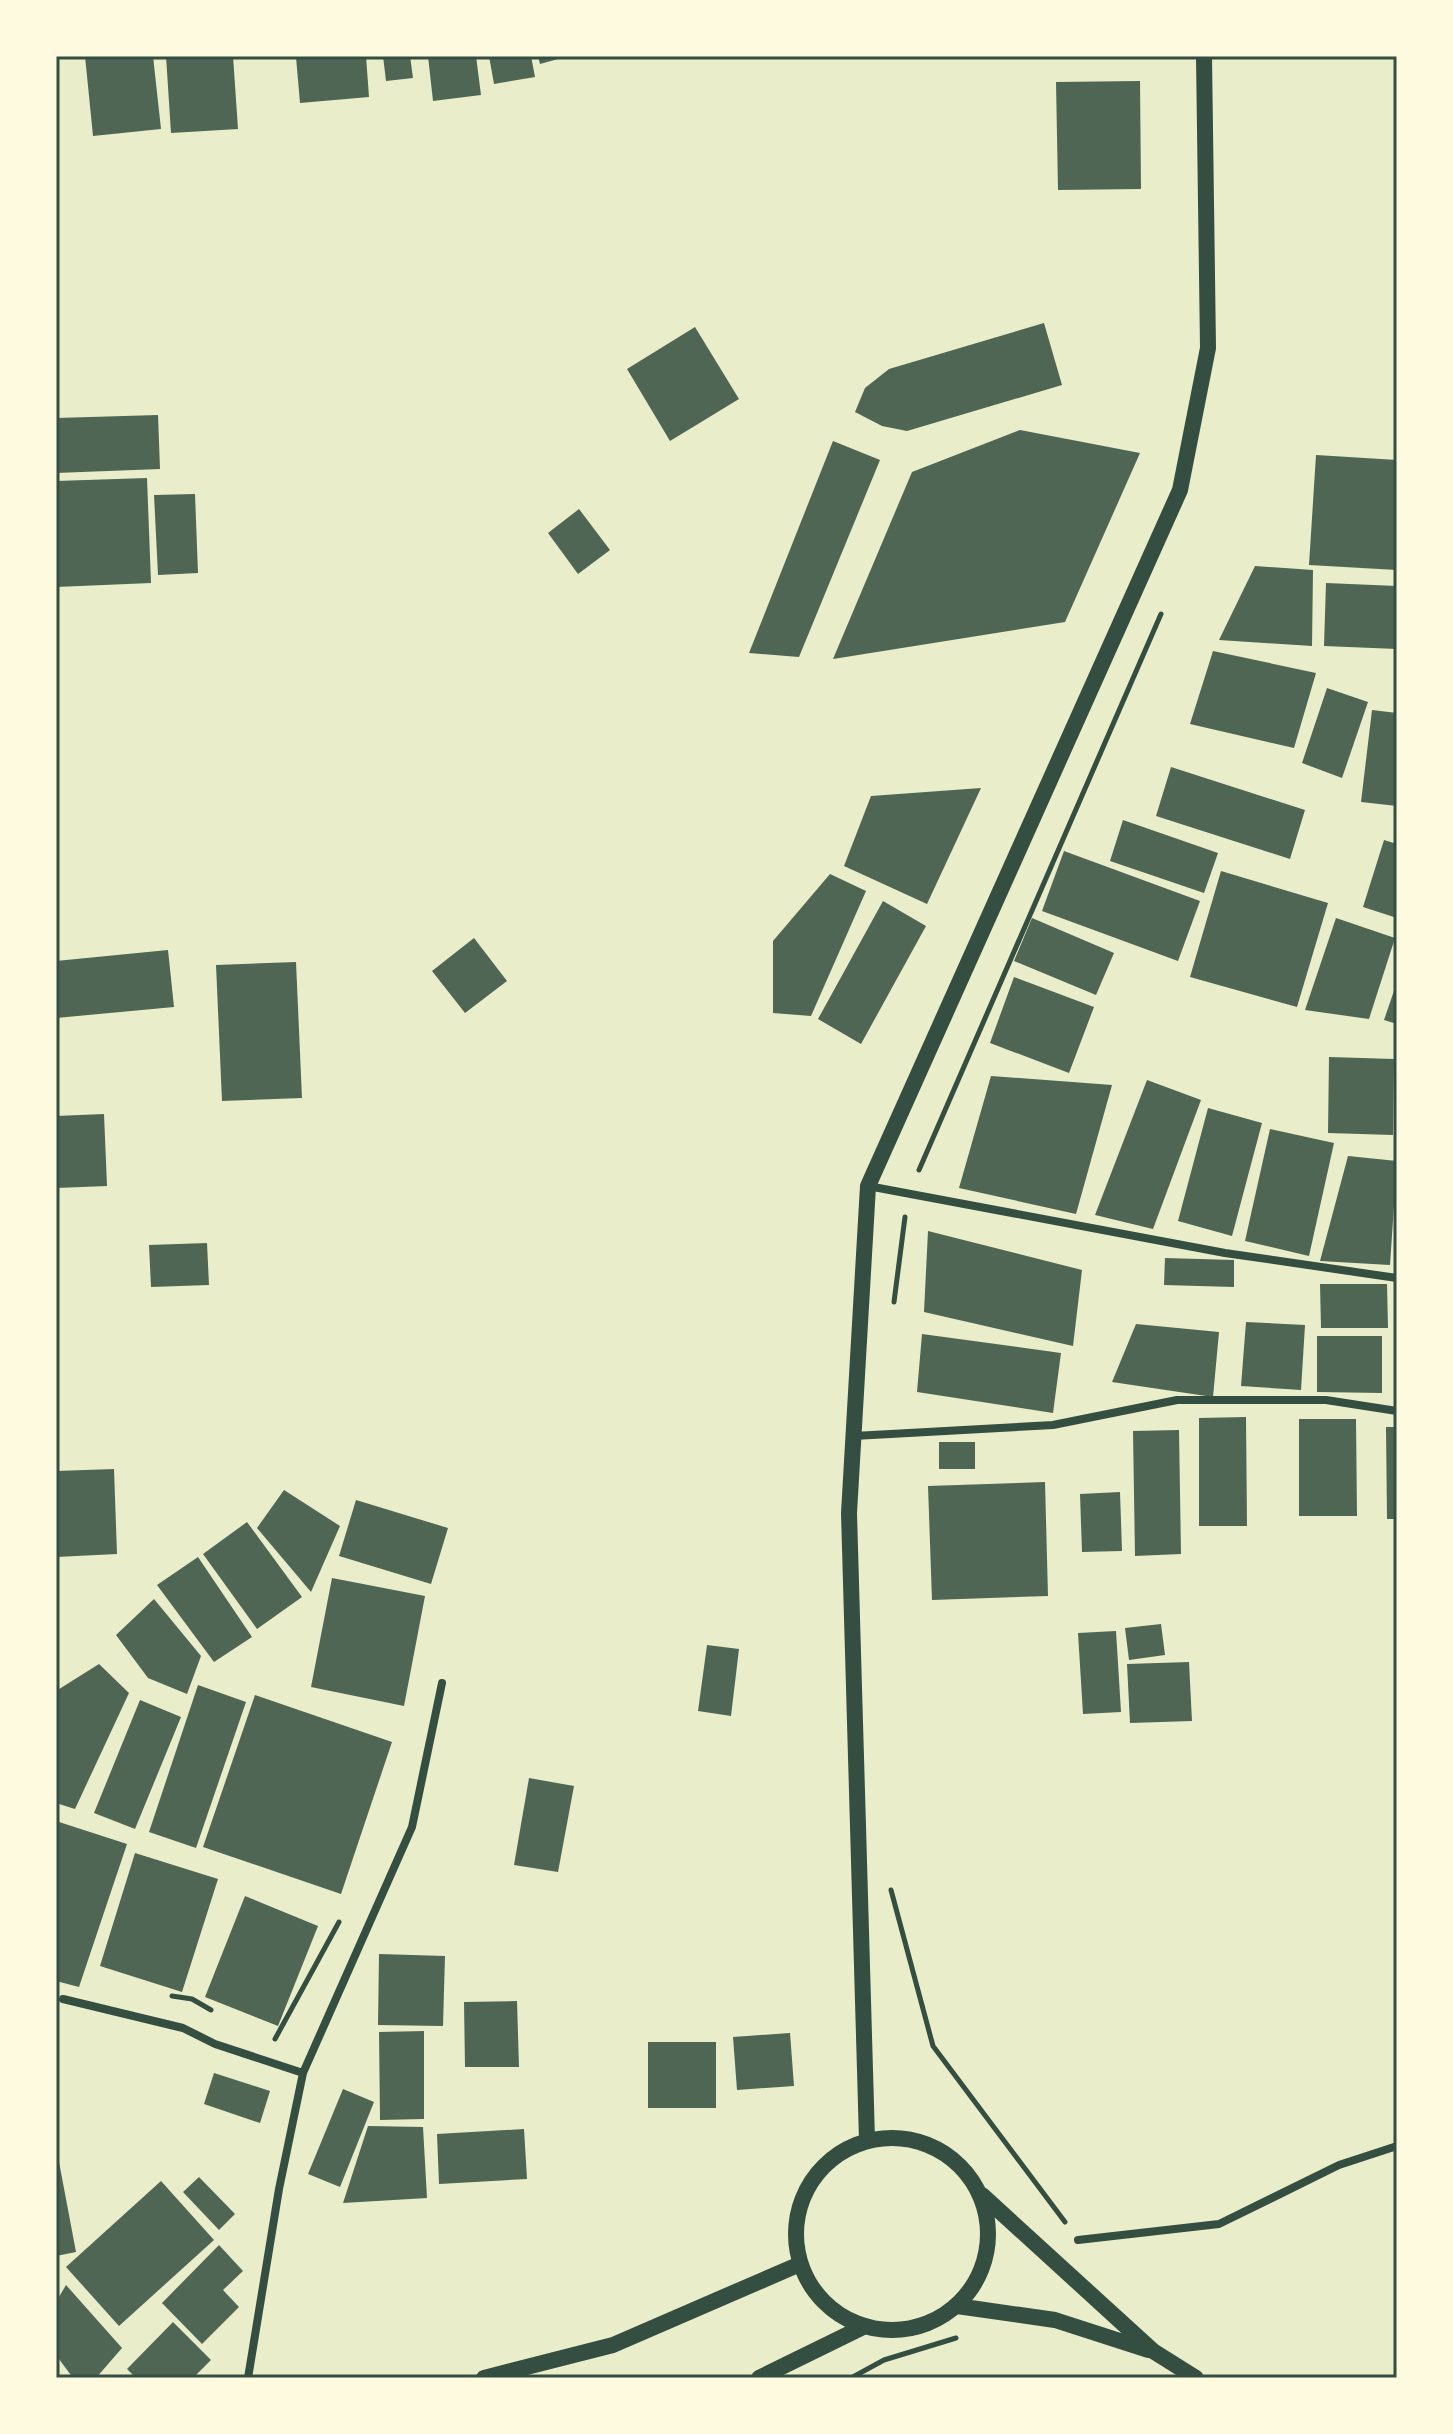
<svg xmlns="http://www.w3.org/2000/svg" width="1453" height="2434" font-family="'Libre Baskerville',serif">
  <style>
    .building { fill: #4f6655 }
    .lines { fill: none; stroke-linecap: round; stroke-linejoin: round }
    .path { stroke: #344e41; stroke-width: 5 }
    .minor { stroke: #344e41; stroke-width: 8 }
    .secondary { stroke: #344e41; stroke-width: 16 }
    .neatline { fill: none; stroke: #344e41; stroke-width: 3 }
  </style>
  <rect width="100%" height="100%" fill="#e9edc9"/>
  <!-- building -->
  <path class="building" d="M85,56h68l8,73 -68,7z
    M166,56h67l5,73 -67,4z
    M314,56h52l3,41 -69,6 -4,-46z
    M383,56h27l3,22 -27,3z
    M428,56h48l5,39 -48,6z
    M489,56h42l4,21 -41,7z
    M538,56h27v1l-25,7z
    M1140,81l1,108 -83,1 -2,-108z
    M1044,323l18,62 -155,46 -25,-5 -27,-14 10,-24 24,-19z
    M695,327l44,72 -69,42 -43,-72z
    M158,415l2,54 -104,4v-55z
    M1020,430l120,23 -75,169 -232,37 79,-187z
    M833,441l47,19 -81,197 -50,-4z
    M1316,455l81,5v110l-88,-5z
    M147,478l4,105 -95,4v-106z
    M195,494l3,79 -40,2 -4,-80z
    M579,509l31,41 -32,24 -30,-41z
    M1255,566l58,4 -1,76 -93,-6z
    M1326,583l71,3v63l-73,-3z
    M1213,651l103,22 -22,75 -104,-24z
    M1327,688l41,14 -26,76 -40,-15z
    M1372,710l25,3v93l-36,-4z
    M1171,767l134,43 -15,49 -134,-43z
    M981,788l-54,116 -83,-38 27,-70z
    M1123,820l95,33 -14,40 -94,-32z
    M1384,840l13,4v74l-34,-11z
    M1064,851l136,50 -22,60 -136,-50z
    M1221,871l107,32 -31,104 -107,-30z
    M830,874l36,17 -55,125 -38,-3v-72z
    M883,901l43,25 -65,118 -43,-25z
    M1032,918l82,35 -18,42 -82,-34z
    M1336,918l59,20 -26,81 -64,-9z
    M474,938l33,43 -42,32 -33,-42z
    M168,950l6,57 -118,11v-57z
    M296,962l6,136 -80,3 -6,-136z
    M1014,977l80,30 -25,66 -79,-30z
    M1397,982v42l-13,-4z
    M1329,1057l65,2 -1,76 -65,-2z
    M991,1076l121,9 -36,129 -117,-26z
    M1147,1080l54,20 -48,129 -58,-14z
    M1208,1108l54,15 -30,113 -54,-15z
    M104,1114l3,72 -51,2v-72z
    M1270,1129l64,14 -25,113 -64,-15z
    M1348,1156l49,5 -7,104 -70,-4z
    M928,1231l154,39 -9,76 -149,-34z
    M207,1243l2,42 -58,2 -2,-42z
    M1165,1258l69,2v27l-70,-2z
    M1320,1284h67l1,44h-67z
    M1246,1322l59,3 -4,65 -60,-4z
    M1136,1324l83,8 -6,65 -101,-15z
    M922,1334l139,19 -8,60 -136,-21z
    M1317,1336h65v57l-65,-1z
    M1246,1417l1,109h-48v-108z
    M1299,1419h57l1,97h-58z
    M1386,1427h11v92h-10z
    M1179,1430l2,124 -46,2 -2,-125z
    M939,1442h36v27h-36z
    M114,1469l3,85 -61,3v-86z
    M1045,1482l3,114 -116,4 -4,-114z
    M284,1490l56,36 -29,66 -54,-64z
    M1120,1492l2,59 -40,1 -2,-58z
    M356,1500l92,28 -17,56 -92,-28z
    M247,1522l55,75 -45,32 -54,-75z
    M198,1557l54,80 -38,25 -57,-77z
    M332,1578l93,18 -21,110 -93,-19z
    M154,1599l47,57 -14,38 -39,-16 -32,-43z
    M1161,1624l4,31 -36,5 -4,-32z
    M1116,1631l5,81 -38,2 -5,-81z
    M707,1645l32,4 -8,67 -33,-5z
    M1189,1662l3,59 -62,2 -3,-59z
    M99,1664l30,29 -54,116 -19,-6v-112z
    M198,1685l48,17 -50,146 -47,-16z
    M255,1695l137,47 -51,152 -138,-47z
    M140,1700l41,17 -46,112 -41,-16z
    M529,1778l45,8 -16,86 -44,-7z
    M56,1821l71,23 -48,143 -23,-6z
    M135,1853l83,26 -36,113 -82,-26z
    M245,1896l73,30 -40,100 -73,-29z
    M379,1954l66,2 -2,70 -65,-1z
    M517,2001l2,66h-54l-1,-65z
    M424,2031v88l-44,1 -1,-88z
    M790,2033l4,53 -57,4 -4,-53z
    M648,2042h68v66h-68z
    M214,2073l56,18 -10,32 -56,-19z
    M343,2089l31,13 -34,85 -32,-13z
    M368,2126l55,1 4,71 -84,5z
    M524,2129l3,50 -88,5 -2,-50z
    M56,2146l20,106 -20,4z
    M199,2177l36,37 -16,16 -36,-38z
    M161,2181l53,59 -95,86 -53,-59z
    M219,2245l24,26 -20,19 16,17 -37,37 -40,-41z
    M66,2285l56,63 -26,30h-23l-17,-23v-53z
    M173,2322l38,38 -18,18h-57l-9,-9z"/>
  <g class="lines">
    <!-- path -->
    <path class="path" d="M919,1170l242,-556
      M894,1302l11,-85
      M891,1890l42,156 132,176
      M172,1996l20,3 19,11
      M275,2039l64,-117
      M851,2378l33,-18 72,-22"/>
    <!-- minor -->
    <path class="minor" d="M868,1186l357,67 172,25
      M854,1436l199,-11 124,-25h149l71,11
      M63,1999l120,29 32,16 88,29
      M1078,2240l141,-16 120,-59 58,-19
      M248,2378l31,-189 24,-116 109,-246 30,-144"/>
    <!-- secondary -->
    <path class="secondary" d="M796 2234a96 96 0 1 1 192 0a96 96 0 1 1-192 0Z
      M867,2140l-18,-627 19,-327 312,-696 28,-142 -4,-292
      M982,2195l171,156 43,27
      M957,2306l98,14 93,30
      M484,2378l129,-33 187,-81
      M759,2378l104,-51"/>
  </g>
  <!-- border -->
  <rect width="1453" height="2434" fill="none" stroke="#fefae0" stroke-width="116"/>
  <rect x="58" y="58" width="1337" height="2318" class="neatline"/>
</svg>
